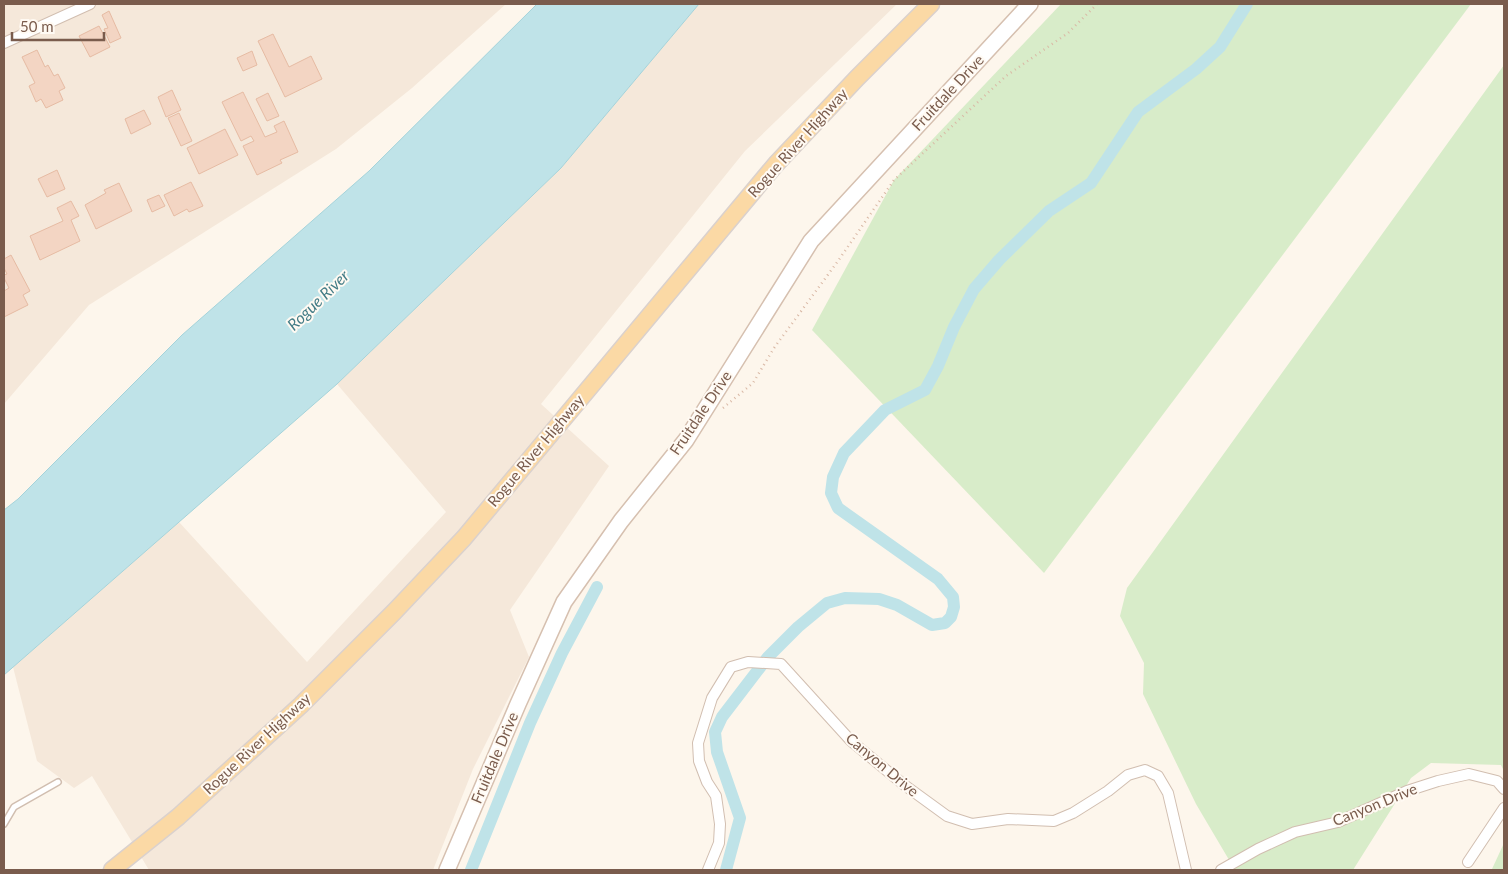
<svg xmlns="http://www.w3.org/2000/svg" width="1508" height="874" viewBox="0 0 1508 874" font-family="Lato,sans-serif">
  <rect width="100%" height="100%" fill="#fdf6ec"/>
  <g fill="#f5e8da">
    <path d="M4 4H506L412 88 336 149 89 305 4 404Z"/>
    <path d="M699 4H897L745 151 541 404 609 466 510 610 529 657 473 769 433 870H149L92 776 74 788 37 761 13 667 179 522 307 662 446 512 337 384 561 168Z"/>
  </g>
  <g fill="#d8ecc9">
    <path d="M1061 4H1471L1044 573 812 330 894 180Z"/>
    <path d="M1504 65V771L1501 765 1431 763 1411 778 1353 870H1235L1196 804 1143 694 1144 663 1120 616 1127 588Z"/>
    <path d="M1504 843V870H1491L1492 869Z"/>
  </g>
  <path fill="#bfe3e8" stroke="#a5d3da" d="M537 4H699L561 168 337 384 4 675V510L18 499 182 335 369 171Z"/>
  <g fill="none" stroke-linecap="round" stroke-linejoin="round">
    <g stroke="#bfe3e8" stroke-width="12">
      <path d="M471 870 530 723 562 653 597 587"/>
      <path d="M726 870 740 818 717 752 715 732 722 717 768 657 798 627 827 603 845 598 879 599 897 605 932 625 945 623 951 617 954 607 953 597 938 579 838 508 831 493 833 477 844 453 885 410 925 390 938 366 954 327 974 289 999 260 1049 211 1091 183 1138 112 1196 69 1220 47 1247 4"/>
    </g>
  </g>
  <g fill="#f3d5c3" stroke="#e6bba3">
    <path d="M109 11 121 38 110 43 104 29 108 28 102 15Z"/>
    <path d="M99 26 110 47 90 57 79 36Z"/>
    <path d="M273 34 289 67 311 56 322 79 285 97 258 41Z"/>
    <path d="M37 50 45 67 48 65 54 76 58 74 65 88 59 91 63 100 46 108 41 99 36 102 29 86 35 83 22 57Z"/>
    <path d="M252 51 257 65 243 71 237 58Z"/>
    <path d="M172 90 181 110 166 117 158 97Z"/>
    <path d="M243 92 265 137 277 132 274 126 284 121 298 152 280 160 282 163 257 175 243 146 254 141 251 136 241 141 222 102Z"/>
    <path d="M268 93 279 116 267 121 256 99Z"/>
    <path d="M144 110 151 124 131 134 125 119Z"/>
    <path d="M179 113 192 141 181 146 168 118Z"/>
    <path d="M225 129 238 155 199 174 187 148Z"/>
    <path d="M57 170 65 189 47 197 38 179Z"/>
    <path d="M191 182 203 206 189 212 187 209 174 216 164 195Z"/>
    <path d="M119 183 132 211 96 229 85 205 106 193 104 190Z"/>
    <path d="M159 195 165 206 152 212 147 200Z"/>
    <path d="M71 201 79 216 71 220 80 241 40 260 30 236 63 221 57 208Z"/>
    <path d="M11 255 30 291 23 295 28 305 4 317V291L9 288 4 278V275L7 274 4 268V259Z"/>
  </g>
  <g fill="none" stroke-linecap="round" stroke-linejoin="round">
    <g stroke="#d1beb0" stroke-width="8">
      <path id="lane" d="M4 824 14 807 58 782"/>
    </g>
    <g stroke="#d1beb0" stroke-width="12">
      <g id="street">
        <path d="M4 43 90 4"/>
        <path d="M1468 862 1504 808"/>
        <path d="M708 870 719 843 720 824 716 796 707 782 699 761 698 743 712 698 731 667 748 662 781 664 851 741 903 784 947 816 972 824 1008 819 1054 821 1073 813 1108 791 1128 775 1145 770 1158 776 1168 793 1186 870"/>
        <path d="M1221 870 1258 849 1295 832 1338 822 1407 791 1438 781 1469 774 1497 781 1504 789"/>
      </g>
    </g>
    <g stroke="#d6c0b0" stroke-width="18">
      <path id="secondary" d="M447 870 518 704 564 602 621 521 686 440 811 241 1030 4"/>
    </g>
    <g stroke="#dad1cd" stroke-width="19">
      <path id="primary" d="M112 870 178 817 301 705 394 612 464 538 776 164 857 78 931 4"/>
    </g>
    <path stroke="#d9b8a5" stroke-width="2.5" stroke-dasharray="1 4" stroke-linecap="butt" d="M723 408 753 383 774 348 838 261 894 180 1006 76 1068 33 1097 4"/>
    <use href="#lane" stroke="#fff" stroke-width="5"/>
    <use href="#street" stroke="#fff" stroke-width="10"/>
    <use href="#secondary" stroke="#fff" stroke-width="15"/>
    <use href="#primary" stroke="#fbd9a5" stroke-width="16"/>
  </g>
  <g text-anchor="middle" stroke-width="4" stroke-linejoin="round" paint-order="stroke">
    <g font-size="15" fill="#7a5c4d" stroke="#fffaf3">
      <text transform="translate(948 93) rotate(-47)" y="5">Fruitdale Drive</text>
      <text transform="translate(798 143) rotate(-48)" y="5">Rogue River Highway</text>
      <text transform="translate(701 413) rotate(-56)" y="5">Fruitdale Drive</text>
      <text transform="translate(536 451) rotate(-50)" y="5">Rogue River Highway</text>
      <text transform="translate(257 744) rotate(-43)" y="5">Rogue River Highway</text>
      <text transform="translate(495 758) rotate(-67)" y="5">Fruitdale Drive</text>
      <text transform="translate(882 765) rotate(40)" y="5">Canyon Drive</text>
      <text transform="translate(1375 805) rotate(-22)" y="5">Canyon Drive</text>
    </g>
    <g font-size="16" font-style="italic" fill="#437c86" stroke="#fffaf3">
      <text transform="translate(318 300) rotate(-44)" y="6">Rogue River</text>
    </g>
  </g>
  <rect width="1508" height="874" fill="none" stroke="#7a5c4d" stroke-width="10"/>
  <path d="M12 32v8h92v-8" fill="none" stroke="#7a5c4d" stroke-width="2.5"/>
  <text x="20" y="32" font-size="15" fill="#7a5c4d" stroke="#fffaf3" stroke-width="4" paint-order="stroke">50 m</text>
</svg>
